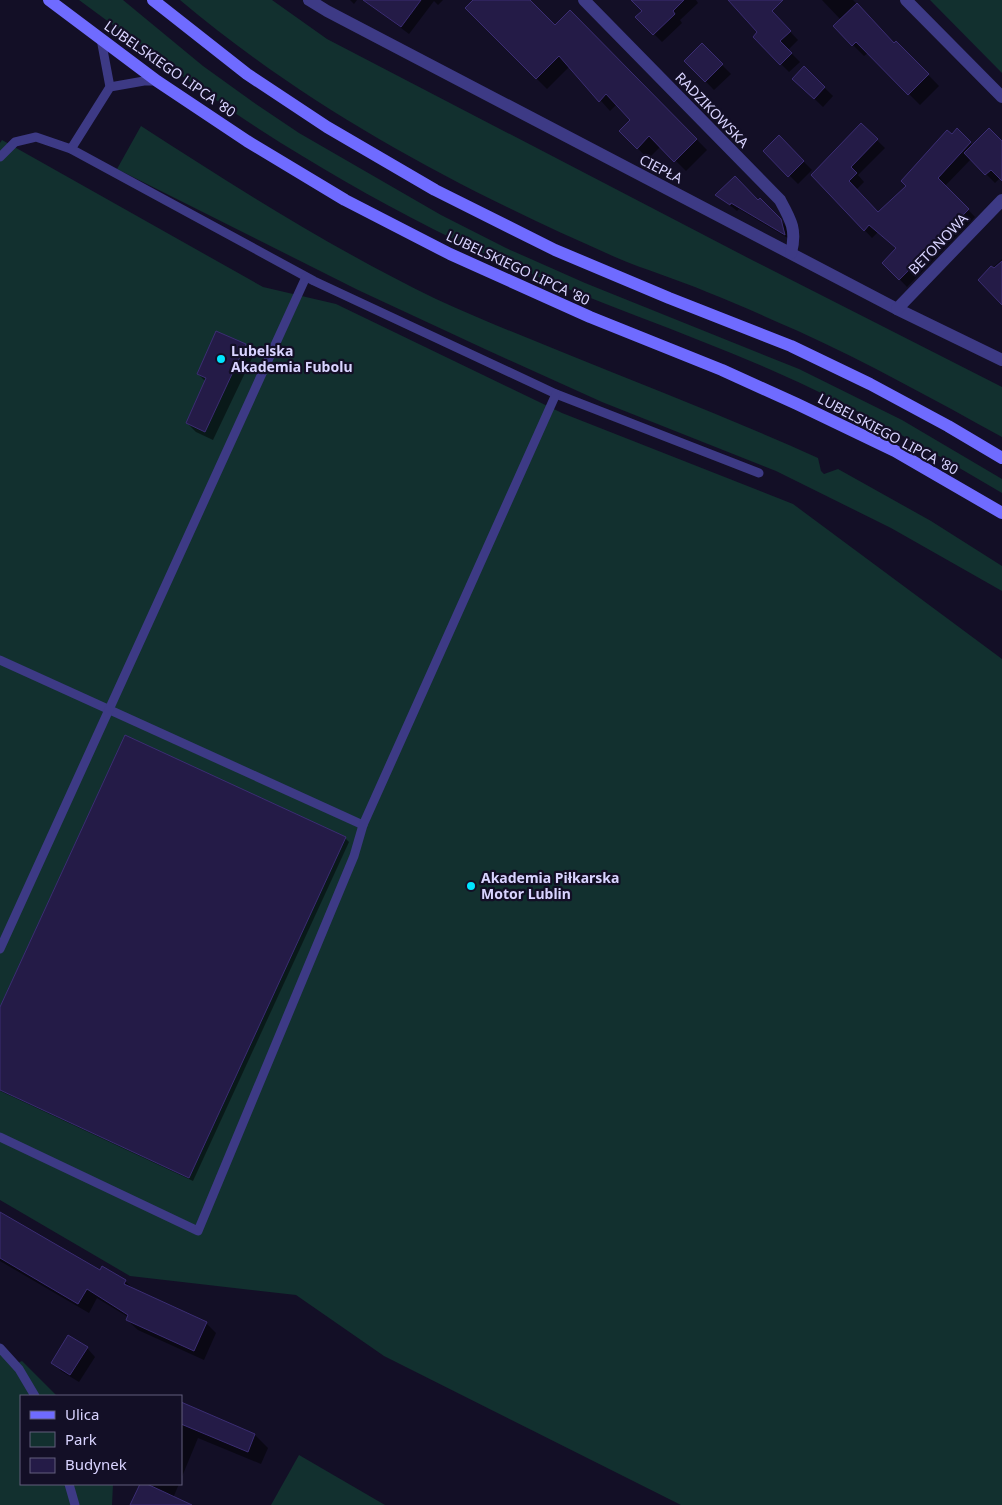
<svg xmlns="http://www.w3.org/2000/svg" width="1002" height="1505" viewBox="0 0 1002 1505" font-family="'Noto Sans',sans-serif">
  <rect width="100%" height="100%" fill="#130f26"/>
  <g fill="#12302f">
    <path d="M79 0H123L203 66 253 102 299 133 441 215 506 248 585 283 799 369 902 420 1002 479V493C926 448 850 404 769 369 658 321 542 284 433 229 374 199 315 165 259 129 197 89 139 44 79 0Z"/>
    <path d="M180 0H272L327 39 752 260 1002 387V437C935 400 868 363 798 331 768 318 738 304 707 292 677 279 645 270 615 257 458 188 312 111 180 0Z"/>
    <path d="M930 0H1002V73Z"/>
    <path d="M141 126C237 188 333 249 436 299 477 318 520 335 562 352 648 387 734 420 818 458L821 471 824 474 838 469 931 521 1002 566V591L891 528 776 471 602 402 487 350 358 290 117 169Z"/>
    <path d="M2 140 263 287 336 304 562 413 793 504 1002 659V1505H681L384 1356 296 1295 130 1276 0 1200V143Z"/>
    <path d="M0 1349 13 1365 22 1361 57 1396H21V1484H113L112 1505H0Z"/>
    <path d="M299 1455 385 1505H271Z"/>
  </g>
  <g fill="#0007">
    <path d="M350 0H357L354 4Z"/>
    <path d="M364 0H443L438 5 434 1 409 34Z"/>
    <path d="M474 0H528L556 27 570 11 707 150 686 171 661 146 648 159 621 131 632 120 617 104 610 111 570 66 547 89 466 8Z"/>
    <path d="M633 0H696L698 3 680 20 682 23 662 42 637 17 643 11Z"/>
    <path d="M822 0H853L894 44 896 42 939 86 920 105 868 53 864 56 853 45 841 20Z"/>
    <path d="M765 6 798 40 788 50 800 62 789 72 754 37 759 32Z"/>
    <path d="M702 45 731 74 714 90 686 61Z"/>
    <path d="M804 68 833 96 823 107 794 79Z"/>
    <path d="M861 125 885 148 858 175 864 182 856 190 879 214 908 186 957 130 973 146 1002 143V180L1000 178 995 183 971 159 945 186 975 217 907 287 884 263 897 249 878 232 872 238 813 175Z"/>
    <path d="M779 137 812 170 798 184 765 151Z"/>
    <path d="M717 195 758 202 760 200 787 227 791 240 739 209 737 211Z"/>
    <path d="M1002 259V303L980 280Z"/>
    <path d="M245 345 254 354 213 440 196 432 187 423 206 382 198 374Z"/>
    <path d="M345 838 349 842 193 1181 0 1091V1010Z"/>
    <path d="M0 1214 100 1272 103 1268 125 1281 135 1291 206 1323 216 1333 204 1360 138 1330 127 1320 128 1317 97 1298 89 1313 0 1261Z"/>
    <path d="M87 1348 95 1357 79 1382 61 1371 53 1362Z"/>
    <path d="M181 1404 255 1435 268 1448 261 1464 198 1438 181 1479Z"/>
    <path d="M141 1484H179L173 1498 189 1505H132Z"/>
  </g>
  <g fill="#241b47" stroke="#3b2d73">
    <path d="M363 0H421L401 27Z"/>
    <path d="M473 0H530L555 25 570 10 697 139 674 162 649 136 637 149 619 131 630 120 606 94 599 102 559 56 536 79 465 8Z"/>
    <path d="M631 0H684L673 11 675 14 653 35 635 17 642 11Z"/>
    <path d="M728 0H783L772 11 791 31 780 41 792 53 780 65 753 37 757 32Z"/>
    <path d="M857 3 894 43 896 41 929 74 908 95 856 42 852 46 833 26Z"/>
    <path d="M702 43 723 64 705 82 684 61Z"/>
    <path d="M804 66 825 87 814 99 792 79Z"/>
    <path d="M861 123 878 139 851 167 857 173 849 181 878 212 906 186 901 181 947 130 952 134 957 128 971 142 938 178 969 209 899 280 882 263 896 248 869 225 864 231 811 175Z"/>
    <path d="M989 128 1002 141V181L991 170 985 175 964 153Z"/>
    <path d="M779 135 804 161 788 177 763 151Z"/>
    <path d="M735 176 758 200 760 198 781 219 785 235 731 203 730 205 715 195Z"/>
    <path d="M1002 261V305L978 280 991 266 994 268Z"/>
    <path d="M216 331 246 344 205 432 186 423 206 378 197 374Z"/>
    <path d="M125 735 346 837 189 1178 0 1090V1007Z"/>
    <path d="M0 1212 100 1270 102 1266 126 1280 124 1284 207 1322 194 1351 126 1320 128 1315 87 1289 78 1304 0 1258Z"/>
    <path d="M68 1335 88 1347 70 1375 51 1363Z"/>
    <path d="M181 1402 255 1434 248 1452 181 1424Z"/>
    <path d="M140 1484H147L192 1505H130Z"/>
  </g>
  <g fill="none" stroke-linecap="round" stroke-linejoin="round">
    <g stroke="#3d3a85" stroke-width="9">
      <path d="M101 39 110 87"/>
      <path d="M71 149 110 87 144 81H157"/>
      <path d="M0 157 15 142 36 137 71 149 314 281 556 394 759 473"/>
      <path d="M0 660 363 825"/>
      <path d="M0 949 306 277"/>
      <path d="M0 1137 198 1231 354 856 363 825 556 394"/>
      <path d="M0 1348 19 1369 35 1396"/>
      <path d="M69 1484 75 1505"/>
    </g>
    <g stroke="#3d3a85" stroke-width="12">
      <path d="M309 0 327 11 897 309 1002 360"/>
      <path d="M584 0 780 200C791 220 797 230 791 253"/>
      <path d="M906 0 1002 97"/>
      <path d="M897 309 1002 200"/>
    </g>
    <g stroke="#6f6bff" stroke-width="12">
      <path d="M49 0 157 81 247 141 345 200 450 254 590 317 722 370 797 404 895 451 1002 513"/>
      <path d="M153 0 247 74 327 127 435 190 555 250 669 298 791 346 870 384 948 426 1002 458"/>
    </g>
  </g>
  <g fill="#00e5ff" stroke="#130f26" stroke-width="2">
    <circle cx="221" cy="359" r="5"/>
    <circle cx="471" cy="886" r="5"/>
  </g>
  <g text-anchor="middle" stroke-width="4.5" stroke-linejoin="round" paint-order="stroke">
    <g font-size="14" fill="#d9d4ff" stroke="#130f26">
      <text transform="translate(170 69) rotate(35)" y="5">LUBELSKIEGO LIPCA '80</text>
      <text transform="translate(712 110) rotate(46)" y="5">RADZIKOWSKA</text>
      <text transform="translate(661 169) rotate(27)" y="5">CIEPŁA</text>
      <text transform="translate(938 244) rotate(-46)" y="5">BETONOWA</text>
      <text transform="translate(518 268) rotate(25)" y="5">LUBELSKIEGO LIPCA '80</text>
      <text transform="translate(888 434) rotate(28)" y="5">LUBELSKIEGO LIPCA '80</text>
    </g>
    <g font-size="14" font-weight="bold" fill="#d9d4ff" stroke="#130f26" text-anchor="start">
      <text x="231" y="356">Lubelska<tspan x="231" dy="16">Akademia Fubolu</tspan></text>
      <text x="481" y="883">Akademia Piłkarska<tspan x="481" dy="16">Motor Lublin</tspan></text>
    </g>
  </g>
  <rect x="20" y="1395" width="162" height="90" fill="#130f26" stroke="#625e7d"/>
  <rect x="30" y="1411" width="25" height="8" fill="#6f6bff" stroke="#625e7d"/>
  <text x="65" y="1420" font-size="15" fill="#d9d4ff">Ulica</text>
  <rect x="30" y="1432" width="25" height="15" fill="#12302f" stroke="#625e7d"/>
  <text x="65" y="1445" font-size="15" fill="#d9d4ff">Park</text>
  <rect x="30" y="1458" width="25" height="15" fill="#241b47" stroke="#625e7d"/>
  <text x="65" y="1470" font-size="15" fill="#d9d4ff">Budynek</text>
</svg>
